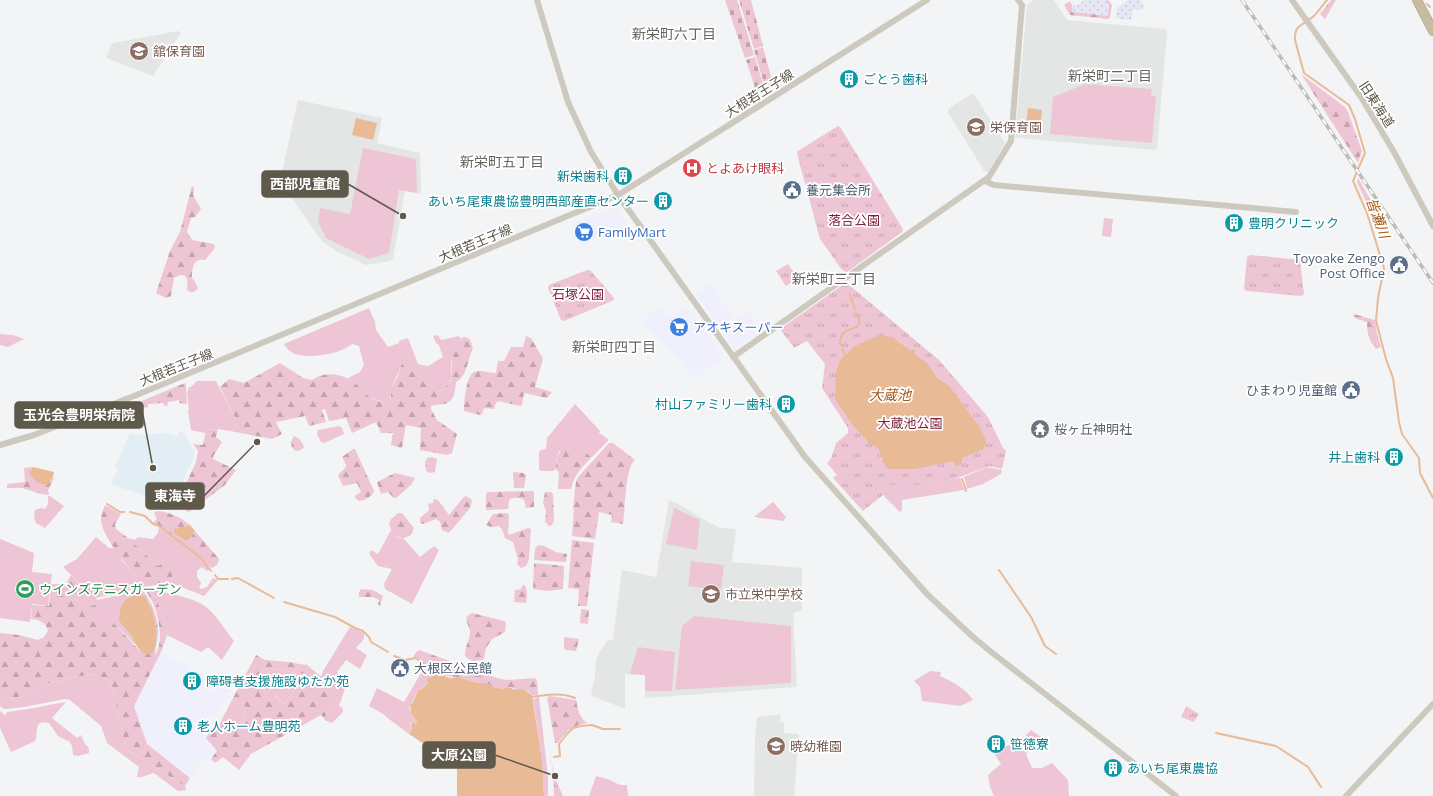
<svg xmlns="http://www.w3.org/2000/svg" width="1433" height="796" viewBox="0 0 1433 796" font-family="'Open Sans','Noto Sans JP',sans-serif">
  <defs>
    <pattern id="forest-firs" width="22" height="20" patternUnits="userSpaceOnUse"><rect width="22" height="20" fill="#eec5d5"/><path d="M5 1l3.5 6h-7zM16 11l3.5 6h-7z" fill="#c4a3af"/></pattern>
    <pattern id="sand-dots" width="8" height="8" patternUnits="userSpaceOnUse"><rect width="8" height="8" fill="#e6e7f4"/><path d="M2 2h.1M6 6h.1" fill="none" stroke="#c8c8d3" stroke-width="1.8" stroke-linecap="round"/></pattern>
    <pattern id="cemetery-stones" width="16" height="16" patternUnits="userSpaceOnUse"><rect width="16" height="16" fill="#eec5d5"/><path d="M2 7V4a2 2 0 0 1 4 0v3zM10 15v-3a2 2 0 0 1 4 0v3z" fill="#c4a3af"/></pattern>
    <pattern id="park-tufts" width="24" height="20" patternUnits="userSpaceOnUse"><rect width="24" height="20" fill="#eec5d5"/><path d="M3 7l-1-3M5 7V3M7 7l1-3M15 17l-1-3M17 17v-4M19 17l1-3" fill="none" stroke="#c4a3af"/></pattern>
  </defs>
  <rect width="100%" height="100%" fill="#f3f4f5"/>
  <g fill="#eff0fc">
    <path d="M612 208 617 209 627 224 582 243 574 223Z"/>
    <path d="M710 284 735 320 749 311 762 329 761 332 738 348 734 347 696 294Z"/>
    <path d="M686 304 723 356 722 358 696 377H694L642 321 659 307 667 317Z"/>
    <path d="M161 652 231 690 218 714 214 716H212L208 723 213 727 206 738 217 751 207 763 203 759 190 778 147 744 134 706Z"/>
  </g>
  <g fill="#e4e6e5">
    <path d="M1034 0H1054L1067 20 1165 29 1167 32 1157 149 1155 150 1017 138 1015 137 1027 5Z"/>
    <path d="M178 31 181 33 153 76 106 58 112 44 113 43Z"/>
    <path d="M973 93 1005 143 989 172 984 171 948 112V109Z"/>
    <path d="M298 100 382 118 377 143 420 153 421 194 405 191 393 259 390 261 366 265 336 251 322 241 280 181Z"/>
    <path d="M669 500 680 505 708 522 720 528 736 529 732 562 802 568V610L793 613 797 687 645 698V675L625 674V709L592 696 591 694 595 677 596 660 600 651 608 640H613L622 570 656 577Z"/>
    <path d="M781 714 780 722H784V733L799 734 794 796H754L755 737 757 717Z"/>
  </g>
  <path fill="#e2eef3" d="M183 431 195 452 192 461 172 505 111 484 118 469 115 467 130 433 137 435 166 433 177 436 179 432Z"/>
  <g fill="#eec5d5">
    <path d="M1085 84 1152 89 1151 96H1156L1152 143 1050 134 1053 97Z"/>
    <path d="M363 148 416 159 417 193 399 190 389 253 369 259 326 238 318 222 320 208 350 214Z"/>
    <path d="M1358 178 1379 214 1371 213 1357 182Z"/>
    <path d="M1104 218 1113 219 1111 237 1102 236Z"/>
    <path d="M369 308 375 322 376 330 388 347 399 343V341L408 338 418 364 428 366 443 357 439 345 436 343 433 336 438 335 441 340 459 336 461 339C451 350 451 363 451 377 451 385 440 396 431 390 429 389 427 385 425 383 417 373 412 369 400 368 398 375 394 380 392 387 390 392 392 396 389 401 367 402 363 390 348 378L360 372 364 365 359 346 352 344C342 354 308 359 295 354 290 352 286 348 284 344Z"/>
    <path d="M0 334 13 335 24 339 8 347 0 345Z"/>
    <path d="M197 381H216L236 419V432L218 429 207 430 205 433 191 430 188 411 189 410 187 393 189 387H191Z"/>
    <path d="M575 404 600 431 599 433 608 439V441L591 458C586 446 570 450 559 451L556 461V469L553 471H541L539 469V452L541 450 546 449 547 438Z"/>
    <path d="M339 426 342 428 344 434 324 443 321 442 317 434 318 430Z"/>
    <path d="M987 467 1002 470 1001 474 983 484 967 489 964 477Z"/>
    <path d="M960 478 964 490 902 500V510L900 512 883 495 876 485 848 484 922 485Z"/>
    <path d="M48 496H50L64 506 45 528 36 523 34 518 35 510 41 508 45 509 48 504Z"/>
    <path d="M773 502 786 517 783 521 754 517Z"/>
    <path d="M674 508 700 520 697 550 666 544Z"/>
    <path d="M159 527 199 557 209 570 207 571 202 567 197 571V577L201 583 199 588 201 589 207 587 213 578 218 580 204 596 171 583 173 574 162 564 158 566 128 538 135 540 138 537 153 539 158 533Z"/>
    <path d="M391 530C393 535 397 539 403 538L420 557 434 546 439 550 412 604 385 589 384 584 392 569 378 566 369 554 371 550 378 554Z"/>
    <path d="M96 537 109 548H115L123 562 139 578 142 587 96 598 97 600 143 590 146 597 139 594 122 624 134 640 135 644 110 619H97L74 598 81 591V585L63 567 77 559Z"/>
    <path d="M0 539 34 553 32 572 52 574 48 606 32 604 30 622 0 618Z"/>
    <path d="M691 561 724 565 721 590 688 586Z"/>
    <path d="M146 589H149C164 592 196 598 206 607 217 616 225 630 234 641L222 660 208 647 201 652 167 635 166 627 156 597Z"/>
    <path d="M694 616 791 626V683L675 690 682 626Z"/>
    <path d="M350 627 364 633V639L356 648 367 655 360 669 346 660 337 672 347 682C344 690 343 697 339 705L343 709V712L332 723 324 720V718L337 698 321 677 323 671Z"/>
    <path d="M638 647 675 652 672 691H645V675L630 674Z"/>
    <path d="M423 664 429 667 433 675 427 680 428 681C426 688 420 688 416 694 414 699 413 702 409 707L411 714 417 721 415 724 411 722 410 724 412 727 409 734 385 716V715L369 706 377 688 404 702 421 673 419 671Z"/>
    <path d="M264 668 305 674 315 682 296 688 284 704 261 682Z"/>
    <path d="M930 671 941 672 940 676C953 682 965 688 973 700L960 706 922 701 920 687 914 681Z"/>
    <path d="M91 674 111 681 126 749 185 786 186 790 178 791 154 773C148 774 143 778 137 777L139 767 107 743 101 726 70 700 65 699 24 707 6 709 2 708 0 706V700H3L20 697 49 683Z"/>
    <path d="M539 697 548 776V796H544L542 760 533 699Z"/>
    <path d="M232 700 247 707 241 722 223 717Z"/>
    <path d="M66 702 52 718 77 738 81 735 85 744 89 748V753L78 756 73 755 72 746 70 742 58 736 49 723C32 719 39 734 35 741L11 752 0 728V711L5 715 7 712C27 710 46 705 66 702Z"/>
    <path d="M1031 730 1041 737 1026 754 1032 768H1042L1052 763 1068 780 1069 796H994L990 787 988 775 1001 764 994 753 1018 740 1020 741Z"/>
    <path d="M596 776 610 780 620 785H627L628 796H589Z"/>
  </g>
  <g fill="url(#forest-firs)" fill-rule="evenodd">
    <path d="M1106 0H1108L1112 5 1110 17 1108 19 1070 15 1064 5 1070 1 1072 5V12L1109 6Z"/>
    <path d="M1301 74 1345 107 1348 112 1362 151 1358 163Z"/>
    <path d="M192 186 194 188 193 195 201 209 195 217 191 218 187 232 192 240 214 244 215 248 205 260C193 258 192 268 192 278L195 282 198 288C195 293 191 293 187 290 188 280 188 270 174 278L171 296 166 298 156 293 170 251 180 232Z"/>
    <path d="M1354 314 1375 320 1377 334 1381 347 1376 349C1369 340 1367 334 1367 323 1363 319 1357 321 1353 316Z"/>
    <path d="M526 336 531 338 543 359 535 387 552 392 547 398 524 393 522 405 520 406 498 401 496 403 494 409 484 408 482 414 480 415 464 411C464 402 466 376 474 372 479 369 490 373 496 373L498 361H504L511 347H523Z"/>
    <path d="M463 337C471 337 471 342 473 349 467 359 468 376 456 382 455 390 455 402 444 404 440 405 436 404 431 406V409L437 420 457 434 452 453 447 455 420 450 421 428 406 425 402 448 391 445 393 433H381L376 422 352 433 346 418 329 421 325 409 322 410 326 422 309 426 305 416 276 422 282 434 272 439 236 432V419L220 387 229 379 244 383 280 363 303 378 312 380C325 370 346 374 357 385 363 391 368 398 376 400 380 402 385 401 389 401L391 397V389L398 376 400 368 402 364C409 368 415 372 420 377 432 388 437 401 451 381L453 344 458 342Z"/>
    <path d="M185 383C187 386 186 398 187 404L179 403V400L168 402 167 406H165L163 403 148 404V407L132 410 127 407Z"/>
    <path d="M218 429 216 437 222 442 214 455 213 459 236 470 225 485 189 512 176 506 196 462 198 451 193 444 203 445 206 430Z"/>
    <path d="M294 436C299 438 302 441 304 447L301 450 296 451C290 448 290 441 294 436Z"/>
    <path d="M609 443H613L635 460C625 467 625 511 623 524L611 522 612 515 599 512 595 539 572 536 574 509H573L576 481 579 476Z"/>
    <path d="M563 448C573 448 586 448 591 458 580 469 575 474 571 489H558L559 473 556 469C556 461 557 454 563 448Z"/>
    <path d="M353 449H355L374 491C373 496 364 501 359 501L355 498V496L361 492 357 483 343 486 338 475 346 467V465L342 457Z"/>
    <path d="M432 457 437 459 435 472 430 473 426 471 425 462 427 458Z"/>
    <path d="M33 467 31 469 50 482 53 476 54 478 48 490 49 495C43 496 29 489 21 488 16 488 12 488 7 488L8 484 25 482 24 468Z"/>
    <path d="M514 472 523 473 526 475 524 488H514L513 473Z"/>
    <path d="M395 473 415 478 411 485 396 498H394L388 492 381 494 377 482Z"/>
    <path d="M533 491 534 493V507L526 508 524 500C519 497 513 497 509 500L508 509 487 510 486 509V495L487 492Z"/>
    <path d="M545 492H551L553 494 554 520 552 525 549 526 545 522 546 511 543 503Z"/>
    <path d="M466 496 471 499 472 501 470 508 449 533 442 530 440 522 436 519 423 524 420 523V518L429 510 428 504 433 503 434 499 438 500 449 515 463 498Z"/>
    <path d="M105 505 121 514 115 524 116 529 128 538 158 566 163 563 173 574 171 583 142 587C138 574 132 572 124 562 117 554 101 530 101 520 101 515 103 510 105 505Z"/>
    <path d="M157 511C170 512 180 517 190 525L185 526 175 534 186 541 189 540 195 531 219 559 217 565 212 568 208 566 200 556 159 525 153 523 157 519 154 513Z"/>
    <path d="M398 513H402L414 528C410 539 403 540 393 535L389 524 391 519Z"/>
    <path d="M507 513 509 515 508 533 509 535 528 528 531 529 529 559 526 566 521 568 517 564 518 559 513 542 505 538 502 529 499 526 491 527 486 525 493 514Z"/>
    <path d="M572 540 594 543 587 606H578L579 589 568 588Z"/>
    <path d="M538 545 544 546 556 552 567 554 566 562 534 560 535 549Z"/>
    <path d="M534 563 564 566 563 589 547 591 533 589Z"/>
    <path d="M71 575 81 585V591L74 598 85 608 98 604 97 619H110L140 651 150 604 143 590C152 603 158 616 158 633 158 640 155 648 155 655 164 642 159 617 153 603 151 598 147 594 146 589L156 597 166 627 167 635 162 650 134 706 147 744 190 778 185 786 126 749 111 681 91 674 49 683 20 697 3 700H0V633L19 635 38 640 44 637 48 631C46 622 39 620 31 619L32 605 49 606 51 584H66Z"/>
    <path d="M523 584C529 589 527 596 526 603L514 602 515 590 521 589Z"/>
    <path d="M361 589 373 590 383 596 380 606 378 604 379 600 373 597H359V592Z"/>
    <path d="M581 609 589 610 588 624 580 623Z"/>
    <path d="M472 613 504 621 506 623 505 632 492 639 486 648 484 659C477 662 470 662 465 656 464 648 471 638 470 631 469 625 465 622 467 616Z"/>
    <path d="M564 637 579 639 576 651 566 650 564 648Z"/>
    <path d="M419 650 497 678 507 680 535 678 537 681 538 695H532L528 691 516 690 513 688 507 687 502 689 493 687 486 683H478L458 677 443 676 441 674H437L431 666 415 657 414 656 417 651Z"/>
    <path d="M256 655 265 660 289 662 305 665 306 664 336 689 337 698 324 718 321 715 251 754 239 770 223 757 215 763 211 759 217 751 206 738 213 727 219 726 223 717 241 722 247 707 232 700ZM264 668 305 674 315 682 296 688 284 704 275 696V691L261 682Z"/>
    <path d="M550 696 576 700C578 709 579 719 588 723 571 726 568 729 558 743H555L547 697Z"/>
  </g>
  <g fill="url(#sand-dots)">
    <path d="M1084 0H1106L1109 6 1108 15 1106 16 1072 12V5L1074 4 1076 6Z"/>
    <path d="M1128 0H1140L1146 9 1133 10 1131 20 1118 19 1116 18 1117 8Z"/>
  </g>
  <g fill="url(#cemetery-stones)">
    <path d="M725 0H737L754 55 745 58Z"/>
    <path d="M739 0H751L763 46 754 49Z"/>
    <path d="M763 47 772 80 771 84 765 87 754 50Z"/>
    <path d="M755 57 764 88 759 92 756 91 746 60Z"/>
  </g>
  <g fill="url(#park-tufts)">
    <path d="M1331 0H1336L1325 19 1320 14Z"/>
    <path d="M838 126 840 127 903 229 902 232 847 272 842 270 820 239 797 154 798 151Z"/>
    <path d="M1250 255 1292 259 1300 261 1304 294 1301 296 1246 291 1244 288 1247 257Z"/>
    <path d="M788 264 798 278 786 286 776 271Z"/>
    <path d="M587 270H590L614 298V300L564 321 561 320 548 288 549 285Z"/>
    <path d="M844 284H848L939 360 988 417 1003 448 1006 451 1002 469 989 466 955 479 922 485H876L883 495 863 511 833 478 837 475 827 463 831 459 836 443 848 433V428L822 388 825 364 807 341 794 348 780 329Z"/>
    <path d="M1186 706 1199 714 1194 722 1181 717Z"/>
    <path d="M549 753 557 783 563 796H554L553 770Z"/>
  </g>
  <g fill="#e8ba96">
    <path d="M1028 108 1042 110 1040 134 1025 132Z"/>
    <path d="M356 118 377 123 373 140 352 135Z"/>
    <path d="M880 336 892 337 911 351 913 349 916 351 914 354 927 363 937 378 950 387 979 426 986 441 984 449 962 458V464L956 466 953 461 915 469H888L882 461 883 459 879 450 875 446 871 445 854 427 835 399 836 372 840 360 855 346 872 338Z"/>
    <path d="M33 467 54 472 53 476 48 485C39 485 33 480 29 472Z"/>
    <path d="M190 525 195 531 189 540 186 541 175 534 174 529Z"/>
    <path d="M140 594 146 597C153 610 162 640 152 653L146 655C139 650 137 647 133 639 130 633 123 627 119 620 121 603 122 599 140 594Z"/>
    <path d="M436 674H441L443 676 450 678 458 677 478 683H486L493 687 502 689 507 687 516 690 523 689 532 695 542 760 544 796H457V766L409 734 412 728 411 722 415 724 417 721 411 714 410 705C415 702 414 698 417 693 420 688 426 688 428 682L426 680Z"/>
  </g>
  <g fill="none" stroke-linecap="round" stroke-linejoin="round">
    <g stroke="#e8ba96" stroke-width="2">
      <path d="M1327 0C1323 5 1319 10 1315 15 1305 25 1294 23 1295 40L1304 73 1349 105 1355 119 1365 153 1353 181 1367 213 1384 268 1378 298 1376 321 1386 359 1393 378 1399 422 1402 434 1419 458 1420 473 1433 498"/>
      <path d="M1427 4 1430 7"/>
      <path d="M850 295 855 309"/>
      <path d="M840 345C839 319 869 338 856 312"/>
      <path d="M842 349 846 357"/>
      <path d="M962 479 966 491"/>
      <path d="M107 504 120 512H124"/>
      <path d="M130 512 145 516 153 524 159 526 200 557 211 571"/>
      <path d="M999 570 1031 617 1045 646 1056 654"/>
      <path d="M215 575 218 579H228"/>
      <path d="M232 579 238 578 274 598"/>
      <path d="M284 602 335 617 355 628 363 631 369 637 371 642 388 652"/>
      <path d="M394 656 405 660 415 658 430 667 437 676"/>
      <path d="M531 697C545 695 561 692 575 698"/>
      <path d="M1216 733 1276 746 1308 767 1321 787"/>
      <path d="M554 757 560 756 559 744 567 734 573 728 581 726 592 725 603 729H620"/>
    </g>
    <g stroke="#a99e79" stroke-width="10">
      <path id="trunk" d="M1417 0 1433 31"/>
    </g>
    <g stroke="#cec9bf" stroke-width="6">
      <path d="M537 0 568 102 591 152 618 195 805 457 927 594 973 637 990 651 1176 796"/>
      <path d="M1292 0 1361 97 1394 152 1433 226"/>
      <path d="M985 181 994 185 1296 212"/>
      <path d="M733 357 989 177 1011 141 1022 5 1018 0"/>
      <path d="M0 445 34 435 139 394 618 195 927 0"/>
      <path d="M1346 796 1433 704"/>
    </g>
    <use href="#trunk" stroke="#c6bca1" stroke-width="9"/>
    <g stroke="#bcbbb5" stroke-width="3.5">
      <path id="rail" d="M1242 0 1433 283"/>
    </g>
    <use href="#rail" stroke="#fff" stroke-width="2" stroke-dasharray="6" stroke-linecap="butt"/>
  </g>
  <defs>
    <g id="school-disc" transform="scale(1)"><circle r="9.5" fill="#8d6e63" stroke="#fff"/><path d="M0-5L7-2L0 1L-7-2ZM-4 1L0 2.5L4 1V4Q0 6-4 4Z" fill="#fff"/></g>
    <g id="building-disc" transform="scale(1)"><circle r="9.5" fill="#0f9aa8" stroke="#fff"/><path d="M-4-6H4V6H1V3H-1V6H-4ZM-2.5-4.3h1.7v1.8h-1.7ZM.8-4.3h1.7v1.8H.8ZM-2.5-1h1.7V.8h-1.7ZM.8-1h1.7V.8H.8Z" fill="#fff"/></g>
    <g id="hospital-disc" transform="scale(1)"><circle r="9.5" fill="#e0444e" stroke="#fff"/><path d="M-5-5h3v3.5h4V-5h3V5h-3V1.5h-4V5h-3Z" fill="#fff"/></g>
    <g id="civic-disc" transform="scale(1)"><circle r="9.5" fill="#5c6f8a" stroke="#fff"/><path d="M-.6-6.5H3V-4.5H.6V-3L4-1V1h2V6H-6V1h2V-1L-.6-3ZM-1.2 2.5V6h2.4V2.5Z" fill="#fff"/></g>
    <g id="supermarket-disc" transform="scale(1)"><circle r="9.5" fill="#3f7fe0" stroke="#fff"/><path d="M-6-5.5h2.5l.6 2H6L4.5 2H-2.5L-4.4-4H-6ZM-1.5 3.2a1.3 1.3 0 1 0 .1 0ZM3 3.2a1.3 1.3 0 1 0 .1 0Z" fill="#fff"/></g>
    <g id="temple-disc" transform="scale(1)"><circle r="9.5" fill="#6b7280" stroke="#fff"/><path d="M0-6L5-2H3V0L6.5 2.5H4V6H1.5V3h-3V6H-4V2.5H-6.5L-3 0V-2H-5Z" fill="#fff"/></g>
    <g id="stadium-disc" transform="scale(1)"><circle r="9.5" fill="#2e9e5b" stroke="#fff"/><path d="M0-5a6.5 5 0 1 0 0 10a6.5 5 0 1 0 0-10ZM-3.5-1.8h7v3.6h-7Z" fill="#fff"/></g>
  </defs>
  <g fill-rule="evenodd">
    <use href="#school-disc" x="139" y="51"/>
    <use href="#building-disc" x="849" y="79"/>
    <use href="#school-disc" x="976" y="127"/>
    <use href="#hospital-disc" x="692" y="168"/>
    <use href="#building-disc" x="623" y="176"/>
    <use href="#civic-disc" x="792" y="190"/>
    <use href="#building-disc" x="663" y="201"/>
    <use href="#building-disc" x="1234" y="223"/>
    <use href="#supermarket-disc" x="584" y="232"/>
    <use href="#civic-disc" x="1399" y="265"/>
    <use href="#supermarket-disc" x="679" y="327"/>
    <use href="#civic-disc" x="1351" y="390"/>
    <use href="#building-disc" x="786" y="404"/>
    <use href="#temple-disc" x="1040" y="429"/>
    <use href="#building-disc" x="1394" y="457"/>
    <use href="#stadium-disc" x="25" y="589"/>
    <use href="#school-disc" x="711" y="594"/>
    <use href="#civic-disc" x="400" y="668"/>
    <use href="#building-disc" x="192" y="681"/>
    <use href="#building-disc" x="183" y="726"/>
    <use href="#building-disc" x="996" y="744"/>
    <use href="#school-disc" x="776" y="746"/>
    <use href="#building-disc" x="1113" y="768"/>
  </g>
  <g text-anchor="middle" stroke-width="3.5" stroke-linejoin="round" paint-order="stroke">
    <g font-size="13" fill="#785e54" stroke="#fff" text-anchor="start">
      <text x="153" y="56">舘保育園</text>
      <text x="990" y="132">栄保育園</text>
      <text x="725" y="599">市立栄中学校</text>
      <text x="790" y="751">暁幼稚園</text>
    </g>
    <g font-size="13" fill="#0d838f" stroke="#fff" text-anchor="start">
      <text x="863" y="84">ごとう歯科</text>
      <text x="609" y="181" text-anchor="end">新栄歯科</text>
      <text x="649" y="206" text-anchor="end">あいち尾東農協豊明西部産直センター</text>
      <text x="1248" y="228">豊明クリニック</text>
      <text x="772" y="409" text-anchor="end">村山ファミリー歯科</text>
      <text x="1380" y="462" text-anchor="end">井上歯科</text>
      <text x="206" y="686">障碍者支援施設ゆたか苑</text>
      <text x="197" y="731">老人ホーム豊明苑</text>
      <text x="1010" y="749">笹徳寮</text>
      <text x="1127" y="773">あいち尾東農協</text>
    </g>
    <g font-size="13" fill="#5f594b" stroke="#fff">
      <text transform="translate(759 93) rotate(-32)" y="5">大根若王子線</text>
      <text transform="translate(1377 104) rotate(57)" y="5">旧東海道</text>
      <text transform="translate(475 243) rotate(-23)" y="5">大根若王子線</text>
      <text transform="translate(176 367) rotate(-22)" y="5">大根若王子線</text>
    </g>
    <g font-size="13" fill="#be3a42" stroke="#fff" text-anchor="start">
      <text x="706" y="173">とよあけ眼科</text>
    </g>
    <g font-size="13" fill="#4e5e75" stroke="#fff" text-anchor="start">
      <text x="806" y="195">養元集会所</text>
      <text x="1385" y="263" text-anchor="end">Toyoake Zengo<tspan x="1385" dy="15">Post Office</tspan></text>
      <text x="1337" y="395" text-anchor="end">ひまわり児童館</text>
      <text x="414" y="673">大根区公民館</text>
    </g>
    <g font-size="13" fill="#7e1e37" stroke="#fff">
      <text x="854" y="225">落合公園</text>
      <text x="578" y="299">石塚公園</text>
      <text x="910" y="428">大蔵池公園</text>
    </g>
    <g font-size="13" fill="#366cbe" stroke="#fff" text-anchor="start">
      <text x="598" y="237">FamilyMart</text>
      <text x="693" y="332">アオキスーパー</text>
    </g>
    <g font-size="13" fill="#5b616d" stroke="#fff" text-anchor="start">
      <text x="1054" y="434">桜ヶ丘神明社</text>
    </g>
    <g font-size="13" fill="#27864d" stroke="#fff" text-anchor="start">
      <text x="39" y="594">ウインズテニスガーデン</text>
    </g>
    <g font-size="14" fill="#67655f" stroke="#fff">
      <text x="674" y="39">新栄町六丁目</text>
      <text x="1110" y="81">新栄町二丁目</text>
      <text x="502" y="167">新栄町五丁目</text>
      <text x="834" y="284">新栄町三丁目</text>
      <text x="614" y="352">新栄町四丁目</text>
    </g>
    <g font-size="14" font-style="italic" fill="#a75716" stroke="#fff">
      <text transform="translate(1378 218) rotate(70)" y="5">皆瀬川</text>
      <text x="890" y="400">大蔵池</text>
    </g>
  </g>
  <path fill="none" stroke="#5f594b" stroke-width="1.5" d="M403 216L348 184M153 468L143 415M257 442L204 496M555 776L495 755"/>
  <g fill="#5f594b" stroke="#fff" stroke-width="1.5">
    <circle cx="403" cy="216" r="4"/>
    <circle cx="153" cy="468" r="4"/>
    <circle cx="257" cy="442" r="4"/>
    <circle cx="555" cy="776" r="4"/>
  </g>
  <g fill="#5f594b" stroke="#5f594b" stroke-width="1.5">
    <rect x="262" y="171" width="86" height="26" rx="4"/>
    <rect x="15" y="402" width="128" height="26" rx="4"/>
    <rect x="146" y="483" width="58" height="26" rx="4"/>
    <rect x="423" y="742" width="72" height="26" rx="4"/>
  </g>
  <g font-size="14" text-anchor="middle" font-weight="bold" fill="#fff">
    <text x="305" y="189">西部児童館</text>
    <text x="79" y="420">玉光会豊明栄病院</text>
    <text x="175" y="501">東海寺</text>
    <text x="459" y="760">大原公園</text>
  </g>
</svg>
